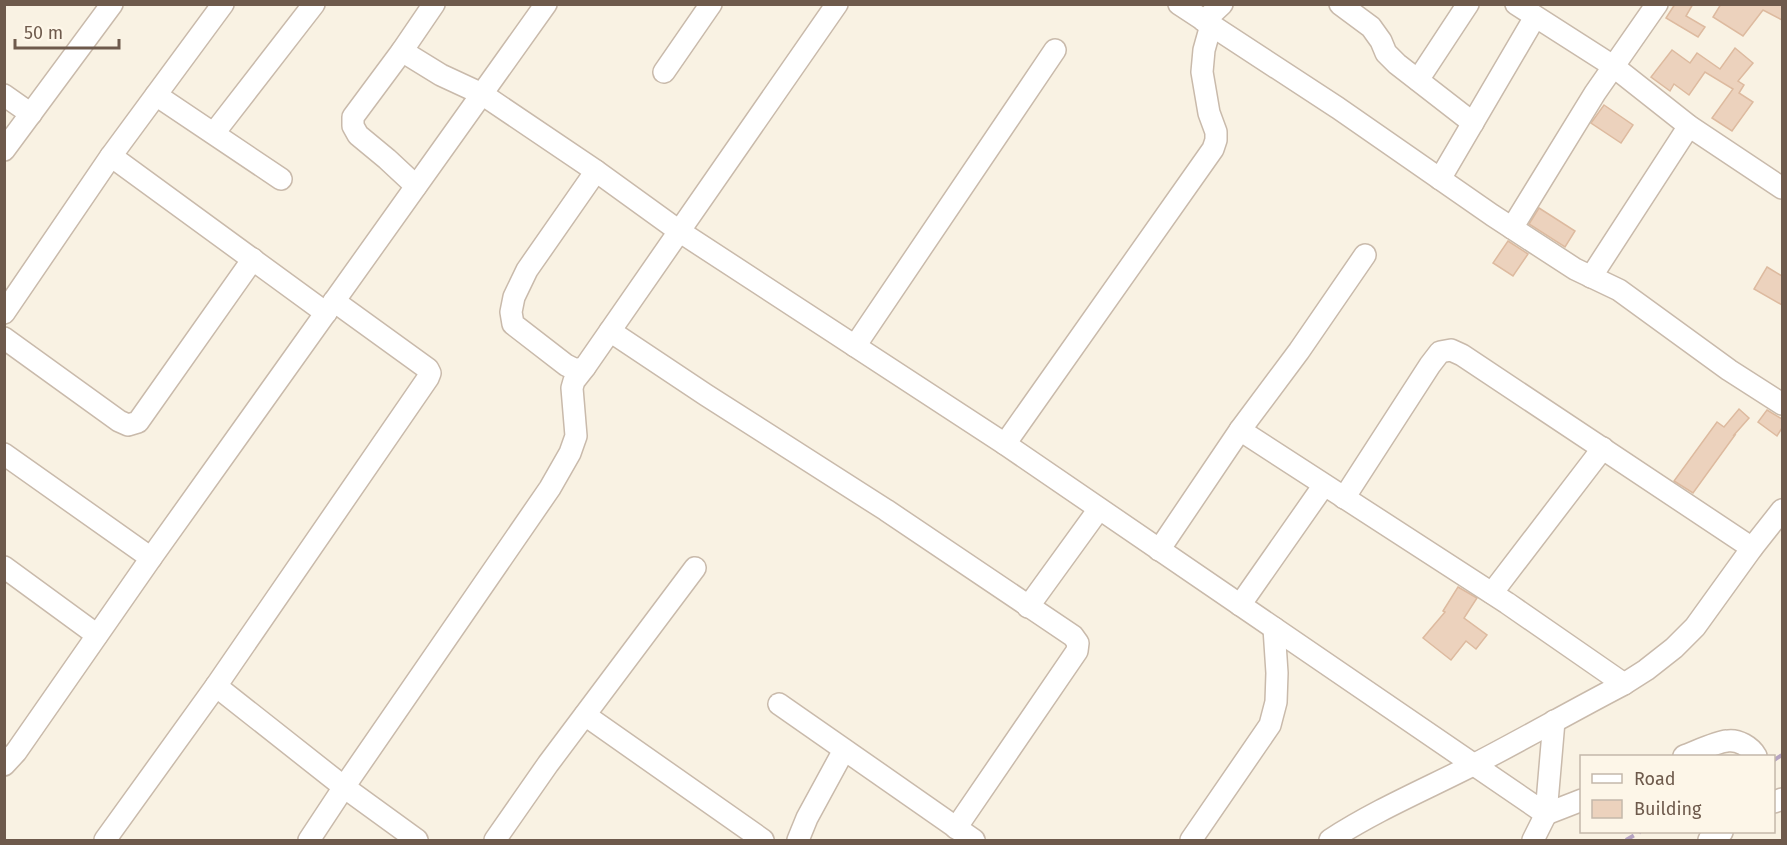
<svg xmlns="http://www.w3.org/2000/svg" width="1787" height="845" viewBox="0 0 1787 845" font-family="'Fira Sans',sans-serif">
  <rect width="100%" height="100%" fill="#f9f2e3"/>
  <g fill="#ecd2bd" stroke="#ddba9f" stroke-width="1.5">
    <path d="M1675 4H1693L1686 16 1705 27 1698 37 1666 18Z"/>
    <path d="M1721 4H1782V20L1763 10 1743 36 1713 17Z"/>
    <path d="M1735 48 1753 63 1738 81 1744 85 1739 93 1753 102 1732 131 1712 118 1733 89 1705 72 1689 95 1674 84 1670 91 1651 77 1672 50 1690 63 1697 53 1720 69Z"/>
    <path d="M1604 105 1633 125 1621 143 1591 123Z"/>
    <path d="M1539 208 1575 231 1565 247 1529 224Z"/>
    <path d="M1508 241 1528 254 1513 276 1493 263Z"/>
    <path d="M1767 267 1782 276V305L1754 289Z"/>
    <path d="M1739 409 1749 418 1734 435H1735L1693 493 1674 481 1717 422 1724 427Z"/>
    <path d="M1767 410 1782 419V428L1777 436 1758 422Z"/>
    <path d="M1458 587 1477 598 1464 618 1487 635 1476 649 1466 641 1451 660 1423 638 1445 612 1443 611Z"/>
  </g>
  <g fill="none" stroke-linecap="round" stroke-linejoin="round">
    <g stroke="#c9baab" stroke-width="24">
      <g id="minor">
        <path d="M1179 4 1338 108 1492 215 1575 269 1619 290 1729 370 1782 404"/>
        <path d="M1340 4 1371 27 1381 41 1386 53 1397 64 1473 123"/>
        <path d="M1516 4 1613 66 1689 126 1782 188"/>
        <path d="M1204 21 1222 4"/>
        <path d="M402 51 441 75 482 94 596 171 679 231 1005 444 1546 814"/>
        <path d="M664 72 711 4"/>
        <path d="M1418 80 1468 4"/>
        <path d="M4 95 31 114"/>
        <path d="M156 95 281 179"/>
        <path d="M214 133 314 4"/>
        <path d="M4 150 112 4"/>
        <path d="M111 156 326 313"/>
        <path d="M596 171 527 270 514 297 511 312 513 324 566 365 576 370 585 367 837 4"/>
        <path d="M1440 179 1535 17"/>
        <path d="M416 186 387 159 358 135 353 126V117L402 51 434 4"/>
        <path d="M1512 228 1595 93 1657 4"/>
        <path d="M1591 277 1689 126"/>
        <path d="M4 313 111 156 223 4"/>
        <path d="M610 331 706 395 886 510 1073 636 1078 643 1077 651 956 828"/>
        <path d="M4 338 119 421 128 425 138 422 253 259"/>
        <path d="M855 346 1055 50"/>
        <path d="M1240 430 1507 603 1624 684"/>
        <path d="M1005 444 1213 149 1216 140V132L1209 113 1202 72 1204 50 1211 25"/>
        <path d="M4 454 151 558"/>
        <path d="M1344 498 1430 365 1440 352 1451 350 1462 355 1752 548"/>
        <path d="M1159 550 1240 430 1299 351 1365 255"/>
        <path d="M4 567 97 635"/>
        <path d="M1492 593 1603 448"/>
        <path d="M1240 605 1324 485"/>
        <path d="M1028 607 1099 509"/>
        <path d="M216 686 344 787 417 840"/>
        <path d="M779 704 974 840"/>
        <path d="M585 715 763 840"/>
        <path d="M1684 756C1695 752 1716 742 1727 741 1738 739 1751 747 1756 756"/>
        <path d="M4 765 16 752 151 558 546 4"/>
        <path d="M1774 802 1782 799"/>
        <path d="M1546 814 1582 800"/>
        <path d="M105 840 216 686 428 378 430 373 428 369 334 301"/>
        <path d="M309 840 344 787 550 488 570 453 576 436 572 388 574 381 585 367"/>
        <path d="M495 840 548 764 695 568"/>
        <path d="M798 840 807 818 844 750"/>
        <path d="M1191 840 1270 725 1276 702 1277 673 1274 628"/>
        <path d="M1330 840C1376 810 1426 789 1475 764 1525 738 1574 710 1624 684L1646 670 1674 648 1695 627 1752 548 1782 510"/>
        <path d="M1533 840 1546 814 1554 721"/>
        <path d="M1709 840 1722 832"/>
      </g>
    </g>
    <use href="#minor" stroke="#fff" stroke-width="21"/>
    <g stroke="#b5a3c1" stroke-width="4" stroke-dasharray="9 6" stroke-linecap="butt">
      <path d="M1774 760 1782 755"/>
      <path d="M1626 840 1640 832"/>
    </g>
  </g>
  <rect width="1787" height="845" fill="none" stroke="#6e5a4c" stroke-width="12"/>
  <rect x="1580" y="755" width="195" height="78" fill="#fdf6e8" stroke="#c4b8aa" stroke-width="1.5"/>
  <rect x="1592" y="774" width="30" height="9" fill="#ffffff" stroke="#c4b8aa" stroke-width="1.5"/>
  <text x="1634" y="785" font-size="18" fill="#6e5a4c">Road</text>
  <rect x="1592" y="800" width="30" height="18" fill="#ecd2bd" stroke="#c4b8aa" stroke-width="1.5"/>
  <text x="1634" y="815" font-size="18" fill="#6e5a4c">Building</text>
  <path d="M15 39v9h104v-9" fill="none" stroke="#6e5a4c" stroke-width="3"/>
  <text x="24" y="39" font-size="18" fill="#6e5a4c" stroke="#fdf6e8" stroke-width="4.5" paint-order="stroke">50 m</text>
</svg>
